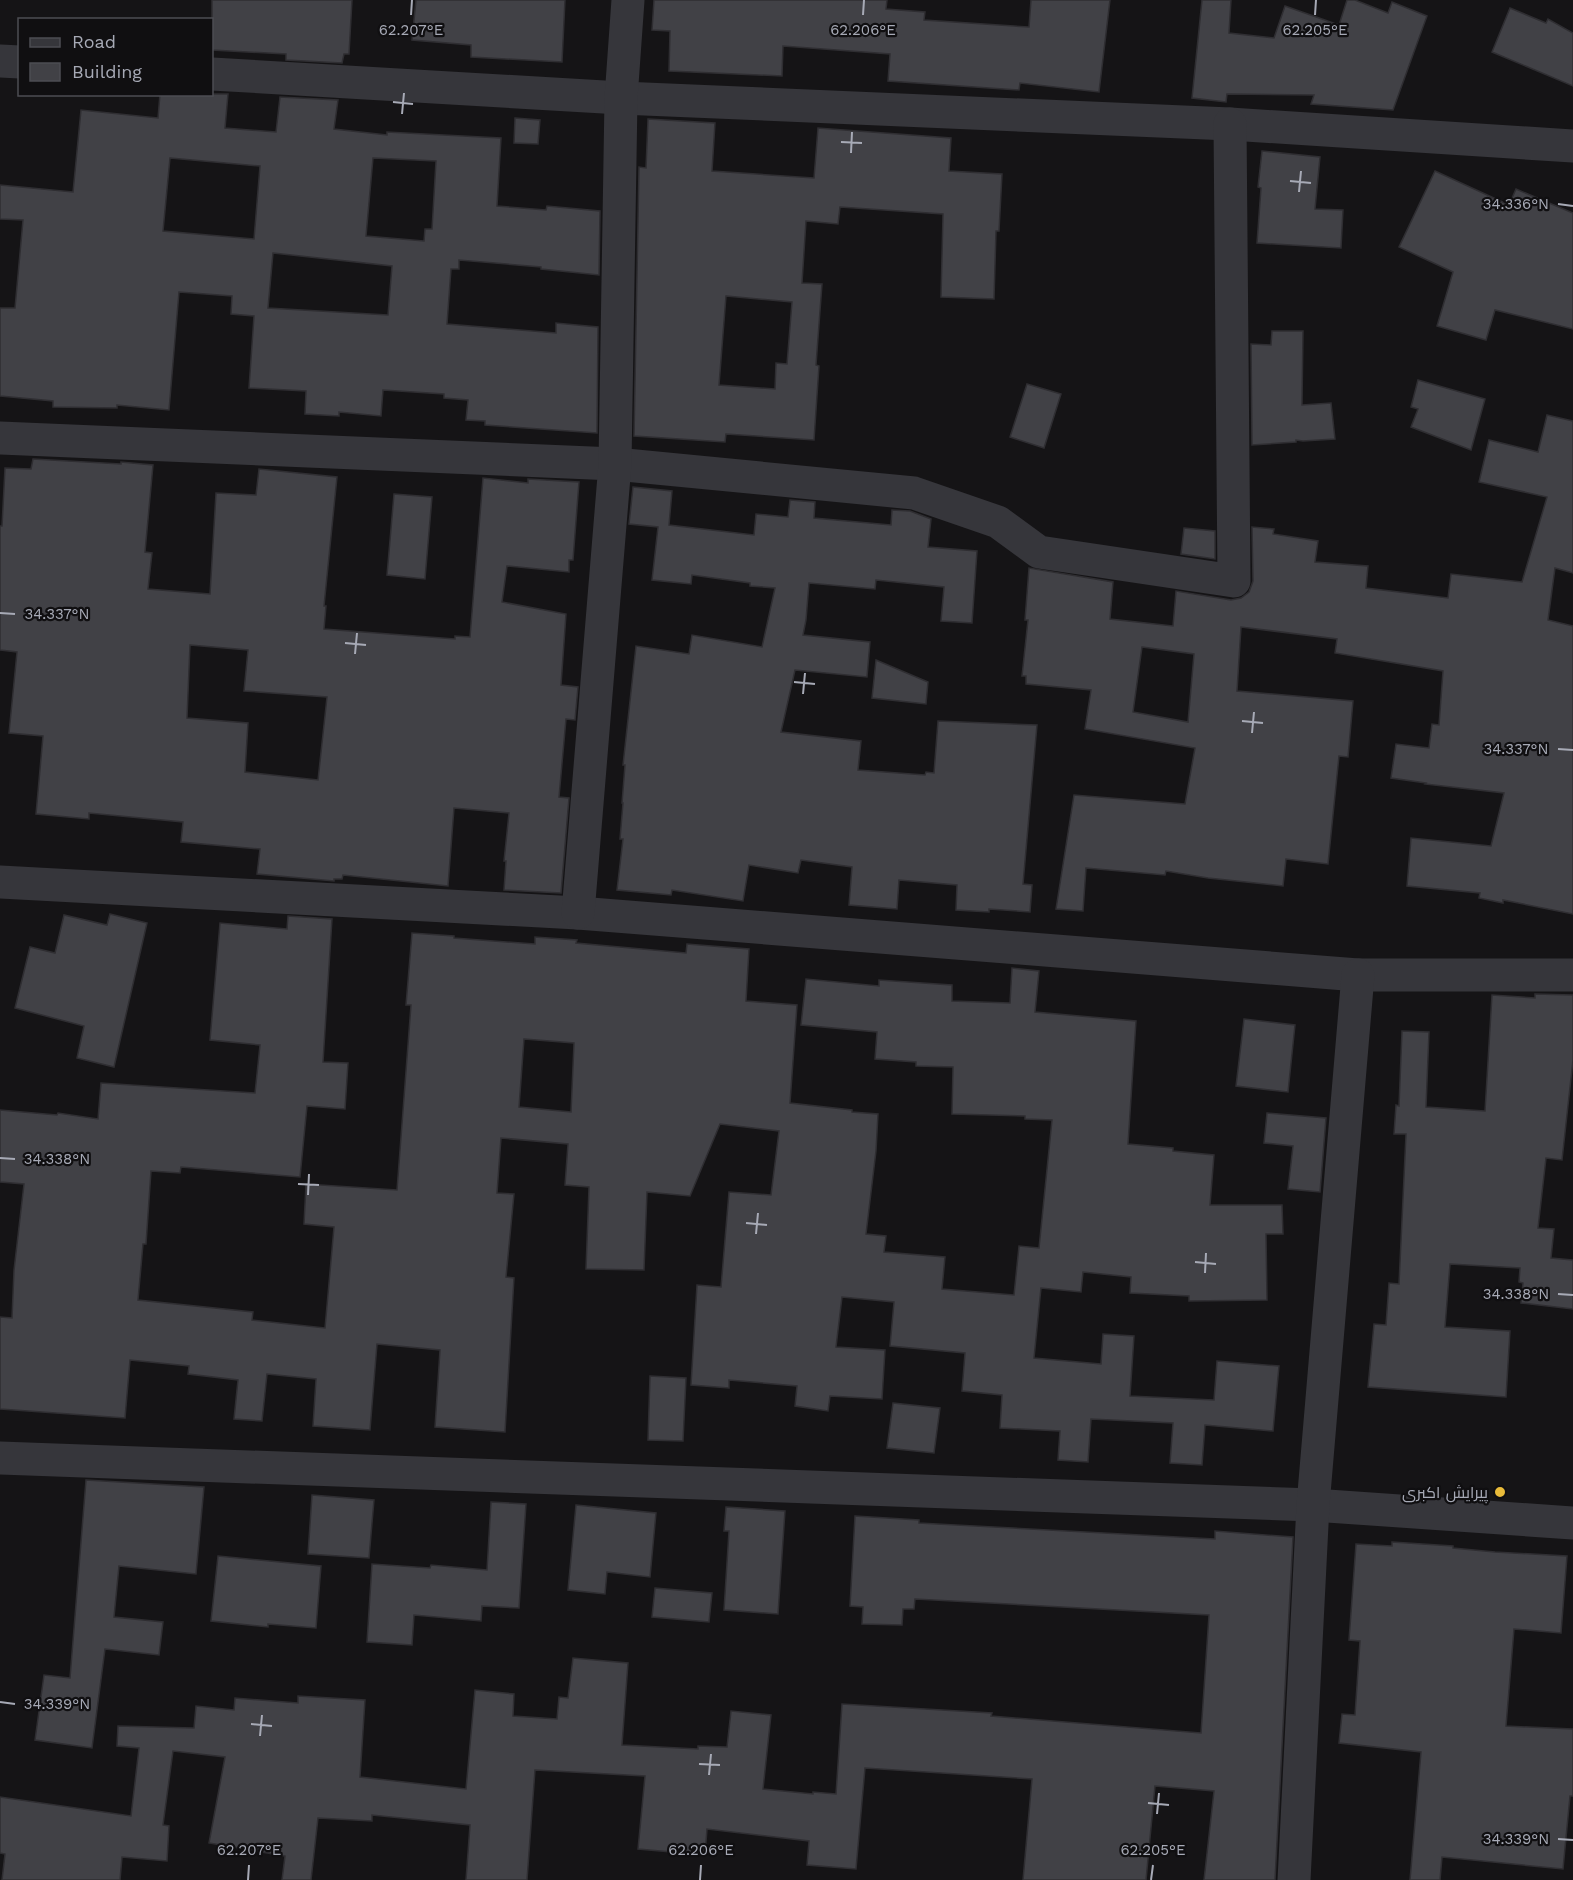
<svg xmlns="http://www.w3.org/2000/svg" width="1573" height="1880" viewBox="0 0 1573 1880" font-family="'Work Sans',Cairo,sans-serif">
  <rect width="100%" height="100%" fill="#151416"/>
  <g fill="#414146" stroke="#2f2e32" stroke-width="1.5" fill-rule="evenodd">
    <path d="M212 0H352L349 54H344L342 63 286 60V54L212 50Z"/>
    <path d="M416 0H565L562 62 471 57V45L412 40Z"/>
    <path d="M654 0H887L886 9 925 12 924 20 1029 27 1031 0H1110L1099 92 1020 83 1019 90 888 81 890 54 783 46 782 76 669 71 670 31 652 30Z"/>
    <path d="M1202 0H1231L1229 33 1274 38 1285 6 1339 25 1347 0H1355L1388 13 1392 2 1427 16 1393 110 1311 104 1314 95 1227 94 1226 102 1192 98Z"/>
    <path d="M1510 8 1546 23 1548 19 1573 33V86L1492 52Z"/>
    <path d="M160 94H228L225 128 276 132 280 97 338 100 334 129 387 135V132L501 138 497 206 546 210 547 206 600 211 599 275 541 269V267L459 260V269H451L447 324 556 333V323L598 327 597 433 485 425V421L466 420 468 400 444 398V394L383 390 381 416 339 412V416L305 414 306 391 249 388 254 316 231 314 232 296 179 292 169 410 117 405V408L53 407V401L0 396V308H15L23 220 0 219V185L73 192 81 110 158 118ZM170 158 260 166 254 239 163 231ZM373 158 436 161 432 229H425L424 241 366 236ZM273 253 392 266 388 315 268 308Z"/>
    <path d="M515 118 540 120 538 144 514 143Z"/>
    <path d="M648 119 715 123 712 171 814 178 818 128 951 138 949 171 1002 174 999 231H996L994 299 941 297 943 214 840 207 838 224 806 221 802 283 822 284 816 365 819 366 814 440 726 434 725 442 634 436 639 167 646 168ZM726 296 792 302 787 364 776 363 775 389 719 385Z"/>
    <path d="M1262 151 1320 157 1315 209 1343 210 1341 248 1257 243 1261 188 1258 187Z"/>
    <path d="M1435 171 1509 205 1516 189 1573 213V329L1495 310 1486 340 1437 326 1453 272 1399 247Z"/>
    <path d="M1272 331H1303L1302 405 1331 403 1335 439 1303 441 1296 440V442L1252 445 1251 344 1271 345Z"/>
    <path d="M1418 380 1485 399 1471 450 1411 427 1418 409 1411 407Z"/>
    <path d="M1027 384 1061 394 1044 448 1010 437Z"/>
    <path d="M1547 415 1573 421V573L1555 568 1548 620 1573 626V914L1503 900V903L1479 898 1480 893 1407 886 1411 838 1491 846 1504 793 1425 784 1426 783 1391 778 1396 744 1429 748 1432 724 1439 725 1443 671 1335 653 1337 639 1241 627 1237 691 1353 701 1348 757 1339 756 1328 864 1286 859 1283 886 1208 878 1166 871 1165 875 1086 868 1083 911 1056 909 1074 795 1185 804 1195 748 1085 729 1091 690 1026 684V676H1022L1028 620H1025L1029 568 1113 582 1110 619 1173 626 1176 591 1231 600 1241 598 1249 592 1253 581 1252 527 1274 529 1273 534 1318 541 1315 562 1368 566 1366 588 1448 598 1451 574 1522 582 1547 497 1479 482 1489 440 1538 452ZM1142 647 1194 654 1188 722 1133 712Z"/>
    <path d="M33 459 121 464V462L153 465 145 552 152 553 148 589 210 594 216 493 256 495 259 469 337 477 324 606H326L324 629 455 639V636L470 637 483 478 528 483V479L579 482 573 560H569V572L507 566 502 602 566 614 561 685 578 687 575 720 566 719 559 797 569 798 561 893 504 890 506 861H504L509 813 454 808 448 886 343 875 342 879H334V881L257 874 260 849 181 842 183 822 89 813V819L36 814 43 736 9 733 17 652 0 650V526H2L5 468 31 469ZM190 645 248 650 244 691 327 697 318 780 245 772 248 723 187 718Z"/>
    <path d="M633 487 672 491 669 525 754 535 756 514 788 517 790 500 815 502 814 518 891 525 892 510 910 511 931 519 928 547 977 551 972 623 941 621 944 587 876 580 875 589 809 583 806 620 803 635 870 642 867 677 795 670 781 732 861 741 858 770 925 775 926 772 934 773 938 721 1037 725 1023 884 1032 885 1030 912 989 909V912L956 910 957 885 899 880 897 909 849 905 852 867 801 860 798 873 749 865 743 901 672 890 671 895 617 890 623 839H620L623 803H622L625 765H623L636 646 689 654 692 635 762 647 775 588 750 586V583L692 575 691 584 652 580 658 527 629 524Z"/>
    <path d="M394 494 432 497 425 579 387 575Z"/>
    <path d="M1184 528 1215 531V559L1181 554Z"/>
    <path d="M876 660 928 682 926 704 872 698Z"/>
    <path d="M110 914 147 923 114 1067 77 1058 84 1026 15 1008 30 947 55 953 64 915 107 925Z"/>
    <path d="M288 916 332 919 323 1062 348 1063 345 1109 307 1106 300 1177 181 1167 180 1173 151 1171 146 1244H143L138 1300 253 1312 252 1320 325 1328 334 1227 304 1224 306 1184 397 1190 411 1005H406L412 933 454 936V938L535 944V937L577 940 576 943 686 953 687 944 749 949 746 1001 797 1005 790 1103 852 1110V1112L878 1114 876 1151 866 1234 886 1236 884 1252 945 1257 942 1289 1014 1295 1019 1246 1039 1248 1052 1120 1025 1119V1116L952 1114 953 1067 916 1066V1062L875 1059 877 1032 801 1025 806 979 879 986V980L952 985V1001L1010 1003 1012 968 1039 971 1035 1012 1136 1021 1128 1144 1173 1148V1151L1214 1155 1210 1205H1282L1283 1234H1266L1267 1300 1189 1301V1296L1130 1293 1131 1277 1083 1272 1081 1292 1041 1288 1034 1358 1101 1364 1103 1334 1134 1336 1130 1396 1214 1400 1217 1361 1279 1366 1273 1431 1205 1425 1202 1465 1170 1463 1173 1423 1091 1419 1088 1462 1058 1460 1060 1431 1000 1428 1002 1395 962 1391 965 1353 890 1346 894 1302 842 1297 836 1347 885 1350 882 1399 830 1396 828 1411 795 1406 797 1386 729 1380V1388L691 1385 697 1285 721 1287 729 1192 771 1195 779 1131 720 1124 690 1196 647 1192 644 1270 586 1269 589 1187 565 1185 568 1144 501 1138 497 1193 514 1194 506 1277 514 1278 505 1432 435 1427 440 1350 377 1344 370 1430 313 1426 316 1379 267 1374 262 1421 234 1419 238 1380 188 1374 189 1366 130 1360 125 1418 0 1409V1317L12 1318 14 1270 24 1184 0 1182V1110L57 1115 58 1113 98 1119 101 1083 255 1093 260 1045 210 1040 220 923 287 929ZM524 1039 574 1043 571 1112 519 1107Z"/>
    <path d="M1535 994 1573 995V1060L1562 1160 1546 1158 1538 1228 1554 1229 1551 1258 1573 1260V1309L1521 1303 1523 1283 1519 1282 1520 1268 1450 1264 1445 1327 1510 1331 1506 1397 1368 1387 1374 1324 1386 1325 1389 1283 1399 1284 1406 1134H1394L1396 1105 1399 1106 1402 1031 1429 1032 1426 1107 1485 1111 1492 995 1535 998Z"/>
    <path d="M1244 1019 1295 1025 1288 1092 1236 1086Z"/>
    <path d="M1267 1113 1326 1118 1320 1192 1288 1189 1293 1146 1264 1143Z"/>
    <path d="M650 1376 686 1378 683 1441 648 1440Z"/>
    <path d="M893 1403 940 1408 934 1453 887 1448Z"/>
    <path d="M86 1480 204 1487 196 1574 119 1566 114 1617 163 1622 159 1655 105 1649 92 1748 35 1740 44 1675 70 1678Z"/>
    <path d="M312 1495 374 1500 369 1558 308 1554Z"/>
    <path d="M491 1502 526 1504 519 1608 482 1606 481 1621 414 1615 412 1645 367 1642 372 1564 430 1568 431 1565 487 1570Z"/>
    <path d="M576 1505 656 1513 650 1577 607 1572 605 1594 568 1590Z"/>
    <path d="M726 1507 785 1511 778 1614 724 1610 729 1531H724Z"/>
    <path d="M855 1516 919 1520V1523L1215 1539V1531L1293 1537 1275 1880H1204L1214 1791 1155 1786 1146 1880H1023L1032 1779 865 1768 856 1869 807 1865 809 1841 707 1829 705 1855 638 1849 645 1776 535 1770 527 1880H466L470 1825 372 1815V1821L318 1818 311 1880H282L285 1856 209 1843 225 1757 173 1751 163 1825 169 1826 167 1861 122 1857 120 1880H2L5 1854 0 1853V1797L131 1816 139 1748 117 1746 118 1726 194 1728 196 1706 234 1710 235 1698 298 1703V1696L365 1700 360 1777 466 1789 475 1690 514 1694 513 1716 557 1719 559 1697 568 1698 573 1658 628 1663 622 1745 698 1749V1746L727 1747 731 1711 771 1715 763 1789 813 1794V1792L836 1794 842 1704 992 1713 991 1716 1201 1733 1209 1615 915 1599 914 1609H903L902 1625 862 1624 863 1607 850 1606Z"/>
    <path d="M1392 1542 1453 1546V1548L1495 1552 1567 1556 1561 1633 1514 1629 1506 1726 1573 1729V1796H1570L1563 1869 1442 1857 1440 1880H1410L1421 1752 1339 1743 1342 1714 1355 1715 1360 1641 1349 1640 1356 1544 1392 1546Z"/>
    <path d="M218 1556 321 1566 316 1628 268 1624V1627L211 1621Z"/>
    <path d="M655 1588 712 1593 709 1622 652 1617Z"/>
  </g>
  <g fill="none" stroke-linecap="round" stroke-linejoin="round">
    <g stroke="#36363b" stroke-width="33">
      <path d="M0 61 20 62"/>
      <path d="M212 74 621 98 1230 124 1573 146"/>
      <path d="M0 438 615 464 914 493 998 522 1039 552 1234 581 1230 124"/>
      <path d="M0 882 578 913 1358 975H1573"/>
      <path d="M578 913 615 464 621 98 628 0"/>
      <path d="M0 1458 1313 1505 1573 1523"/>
      <path d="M1294 1880 1313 1505 1358 975"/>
    </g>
  </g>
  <path fill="none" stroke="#a7aab6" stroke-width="2" d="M411 15 412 0M863 15 864 0M1315 15 1316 0M393 102 413 104M402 114 404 93M841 142 862 143M851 153 852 132M1290 181 1311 183M1299 192 1301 171M1558 204 1573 206M0 613 15 614M345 643 366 645M355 654 357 633M794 682 815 684M803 694 805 673M1242 721 1263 723M1252 733 1254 712M1558 749 1573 750M0 1158 15 1159M298 1184 319 1185M308 1195 309 1174M746 1223 767 1225M756 1234 758 1213M1195 1262 1216 1264M1205 1273 1206 1253M1558 1294 1573 1295M0 1702 15 1704M251 1724 272 1726M260 1736 262 1715M699 1764 720 1765M709 1775 711 1754M1148 1803 1169 1805M1157 1814 1159 1793M1558 1839 1573 1840M248 1880 249 1865M700 1880 701 1865M1151 1880 1153 1865"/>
  <circle fill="#e9bb3a" stroke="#100f11" stroke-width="2" cx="1500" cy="1492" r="6"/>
  <g text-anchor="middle" stroke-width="4.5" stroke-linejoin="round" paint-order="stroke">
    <g font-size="16" fill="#a7aab6" stroke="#100f11" text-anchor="end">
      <text x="1488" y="1498">پیرایش اکبری</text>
    </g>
  </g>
  <g font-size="15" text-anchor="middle" fill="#a7aab6" stroke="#100f11" stroke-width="4.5" stroke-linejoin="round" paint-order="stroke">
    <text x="411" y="35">62.207°E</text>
    <text x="863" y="35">62.206°E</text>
    <text x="1315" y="35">62.205°E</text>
    <text x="1516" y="209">34.336°N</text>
    <text x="57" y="619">34.337°N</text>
    <text x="1516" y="754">34.337°N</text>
    <text x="57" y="1164">34.338°N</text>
    <text x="1516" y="1299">34.338°N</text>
    <text x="57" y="1709">34.339°N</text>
    <text x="1516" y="1844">34.339°N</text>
    <text x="249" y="1855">62.207°E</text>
    <text x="701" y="1855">62.206°E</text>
    <text x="1153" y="1855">62.205°E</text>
  </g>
  <rect x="18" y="18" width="195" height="78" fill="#100f11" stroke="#4c4d53" stroke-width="1.5"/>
  <rect x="30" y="38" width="30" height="9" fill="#36363b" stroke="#4c4d53" stroke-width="1.5"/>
  <text x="72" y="48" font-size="18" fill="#a7aab6">Road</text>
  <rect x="30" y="63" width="30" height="18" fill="#414146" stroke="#4c4d53" stroke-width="1.5"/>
  <text x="72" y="78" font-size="18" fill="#a7aab6">Building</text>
</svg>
